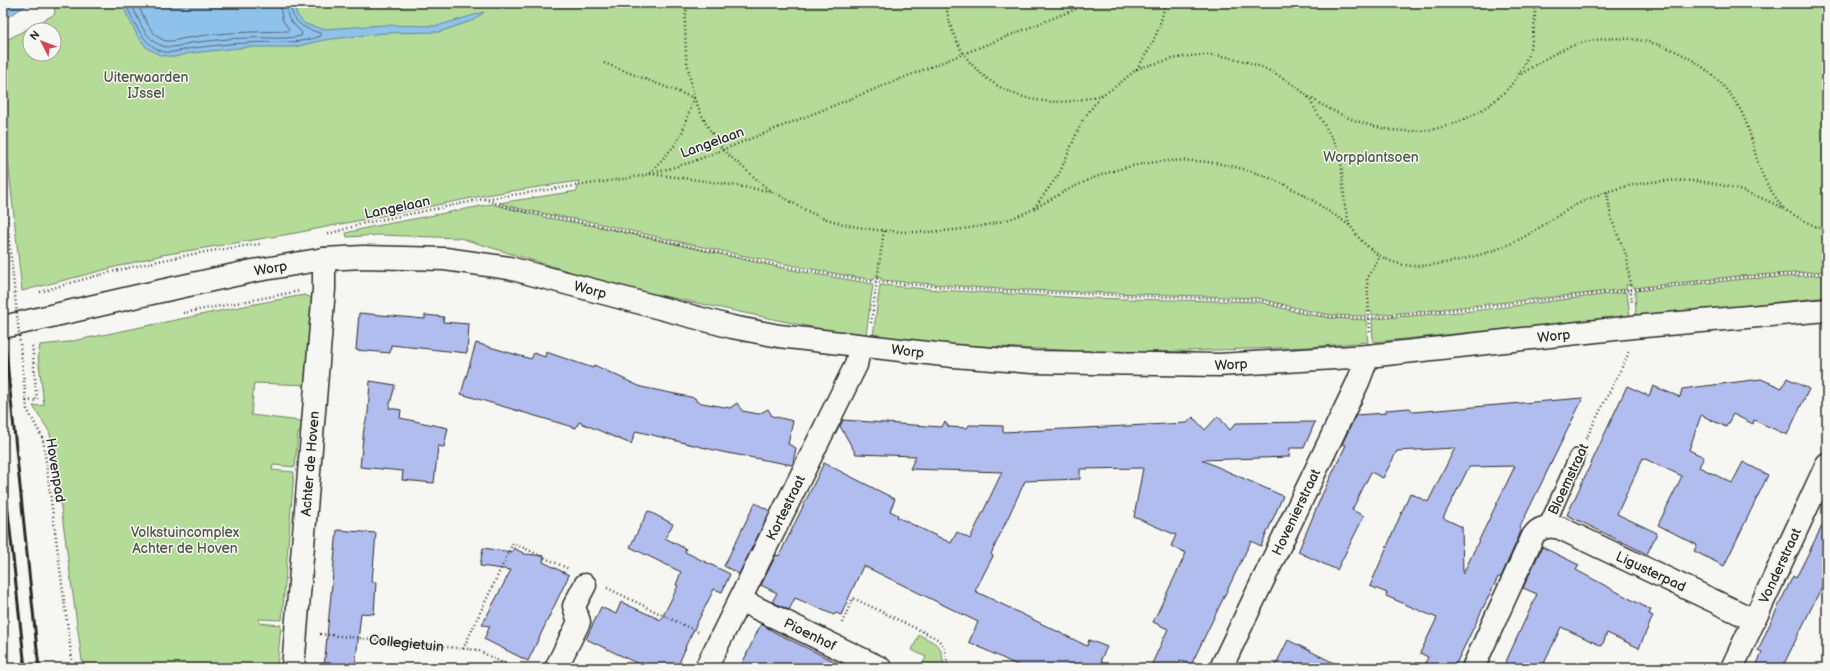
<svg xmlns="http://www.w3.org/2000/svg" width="1830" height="671" viewBox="0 0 1830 671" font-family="'Balsamiq Sans',sans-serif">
  <rect width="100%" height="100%" fill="#f6f6f2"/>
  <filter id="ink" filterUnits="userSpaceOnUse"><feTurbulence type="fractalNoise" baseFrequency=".025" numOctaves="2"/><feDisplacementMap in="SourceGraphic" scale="8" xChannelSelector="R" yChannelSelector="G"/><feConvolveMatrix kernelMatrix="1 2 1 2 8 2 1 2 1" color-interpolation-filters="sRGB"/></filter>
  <g filter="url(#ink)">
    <g fill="#b4db97" stroke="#708361" fill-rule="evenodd">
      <path d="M54 3H1827V271L1738 276 1634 288 1633 285H1626L1627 289 1415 312 1372 315V312H1366V316L1332 315 1305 310 1258 298 999 289 881 280V278L875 277 874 280C784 265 695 246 606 225 571 217 534 214 499 203L577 191 579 181 492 194 296 233 162 255 22 291 3 114V42L55 14ZM30 30H54V54H30Z"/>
      <path d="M492 204 548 218 595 226 786 269 873 284 866 335 835 332 616 286 460 238 380 235 347 237 346 233 366 228Z"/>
      <path d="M1827 275V297L1636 317 1635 291 1744 279Z"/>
      <path d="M880 285 939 290 1083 298 1259 302 1304 314 1331 318 1366 320 1368 342 1310 347 1124 353 917 343 873 336Z"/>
      <path d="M1627 292 1630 317 1373 342 1372 319 1472 311Z"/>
      <path d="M304 295 310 297 314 301 309 385 254 383 251 415 309 422V433H298L295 467 273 465 272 470 294 472 282 620 259 619V623L281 625 277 668H83L52 442 49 431 33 406 44 405 38 355 40 345 68 342 239 307Z"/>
      <path d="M919 635C939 644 942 646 944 668H921L926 657 912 650Z"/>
    </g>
    <g fill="#8fc2eb" stroke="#67869e">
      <path d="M9 3H30L3 20V12Z"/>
      <path d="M121 3H294L297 15 305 24 323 29 383 25 437 26 484 12 474 20 439 32 384 33 324 40 294 47H248L191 53 174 57 160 55 147 48 138 37Z"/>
    </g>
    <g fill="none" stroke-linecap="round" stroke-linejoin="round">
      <g stroke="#536778" stroke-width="1">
        <path d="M125 3C134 20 141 43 161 51 172 55 182 49 194 48 212 46 230 43 248 43 273 41 297 45 321 36L320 33C303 28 292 23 290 3"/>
        <path d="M131 3C138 18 145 41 163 46 173 49 181 45 190 43 210 41 230 38 249 38 266 37 284 40 301 36L302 33 289 19 285 3"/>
        <path d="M137 3C144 16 149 33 163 40 171 43 179 39 187 38 220 32 254 32 288 31L289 29 283 21 279 3"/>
      </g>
    </g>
    <g fill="#b1bdee" stroke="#2b2b2b" fill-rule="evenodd">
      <path d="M359 313 425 319V315L444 317 443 322 469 324 467 353 391 345 390 353 356 350Z"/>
      <path d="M476 343 531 359 534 353 545 357 546 352 593 368 594 365 641 387 695 398 697 402 730 408 737 403 742 411 759 414 768 409 772 416 793 421 788 444 796 448 793 463 792 465 722 452 636 431 631 444 579 422 576 428 461 394Z"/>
      <path d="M1787 378 1809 389 1787 435 1754 420 1753 424 1733 414 1726 427 1701 415 1689 450 1704 457 1699 467 1732 483 1743 462 1768 475 1724 566 1694 551 1697 545 1658 525 1682 476 1643 458 1617 514 1657 533 1647 554 1567 515 1627 386 1649 396 1653 386 1680 397 1682 389 1761 379 1782 388Z"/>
      <path d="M370 381 395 385 389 408 401 410 400 418 448 428 444 447 438 446 434 483 402 480 403 471 360 467 364 428 368 413Z"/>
      <path d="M1583 398 1519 529 1521 530 1519 536 1501 577H1498L1454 668H1423L1428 657 1420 653 1437 618 1386 596 1387 593 1370 586 1410 493 1428 502 1455 448 1397 451 1383 478 1371 472 1352 510 1364 516 1337 570 1298 552 1322 495 1346 445 1342 444 1356 415 1386 413V410L1410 408 1413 412ZM1515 466 1481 536 1463 574 1462 527 1443 518 1469 467Z"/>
      <path d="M1218 416 1230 430 1236 423 1315 422 1304 448H1290L1289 457 1202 460 1283 496 1261 546 1251 541 1191 665 1180 660 1176 668H1150L1168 629 1153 622 1186 553 1171 546 1176 535 1134 517 1143 468 1080 469V479L1025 481 991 554 993 556 975 591 1087 646 1089 640 1107 647 1101 659 1104 668H1023L969 642 978 622 864 566H863L841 615 836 613 834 615 795 598 789 610 772 602 777 593 761 585 776 555 779 556 824 463 895 499 890 511 898 515 897 517 951 543 957 532 970 539 1002 472 910 469 916 456 856 454 840 426 843 420 941 427 945 422 949 427 967 428 969 425 1003 426V432L1187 423 1193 417 1205 430Z"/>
      <path d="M755 503 770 511 739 574 724 566Z"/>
      <path d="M648 511 673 524 665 538 686 549 685 552 730 574 722 592 714 589 685 647H686L677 668H647L586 639 601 607 616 614 621 602 661 620 678 586 676 585 681 572 630 547Z"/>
      <path d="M1827 516V576L1782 668H1755L1762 653 1758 651 1767 630 1793 576 1796 578Z"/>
      <path d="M337 530 376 533 372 582H376L374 614 361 613 355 668H324Z"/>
      <path d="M1542 547 1579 565 1576 570 1651 610 1649 614 1653 616 1639 648 1607 633 1602 646 1561 627 1542 668H1503L1537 594 1523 588Z"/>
      <path d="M483 548 512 552 514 548 525 554 544 556 543 562 569 575 528 661 484 639 490 626 482 625 511 570 480 566Z"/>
      <path d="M761 624 776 633 848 668H740Z"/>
      <path d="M1288 640 1344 668H1274Z"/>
    </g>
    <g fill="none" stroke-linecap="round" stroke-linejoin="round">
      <g stroke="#2b2b2b" stroke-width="18">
        <path id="lane" d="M1546 527 1577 457"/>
      </g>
      <g stroke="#2b2b2b" stroke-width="25">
        <g id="street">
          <path id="s2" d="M740 600 880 668"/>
          <path id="s3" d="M293 668 324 289V259"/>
          <path d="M556 668 579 622 574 606 585 585"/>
          <path id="s4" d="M706 668 851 375 856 365 860 346"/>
          <path id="s5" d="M1221 668 1358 382 1368 356"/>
          <path id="s6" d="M1473 668 1533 536C1539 527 1549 525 1560 528L1754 620"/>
          <path id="s7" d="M1732 668 1827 464"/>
        </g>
      </g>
      <g stroke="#2b2b2b" stroke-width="25">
        <g id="secondary">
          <path id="s8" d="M3 327 138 296 253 271 324 259 363 257 445 259 509 268 732 327 779 336 953 356 1033 362 1219 365 1368 356 1633 327 1827 310"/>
        </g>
      </g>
      <g stroke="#2b2b2b" stroke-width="2.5" stroke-dasharray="1 3" stroke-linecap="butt">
        <path d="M946 3C953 69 1009 108 1073 101 1082 99 1094 98 1103 94 1115 89 1126 77 1137 69"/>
        <path d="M1165 3C1160 31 1152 45 1137 69 1172 58 1204 49 1240 60 1260 65 1278 74 1295 86 1300 89 1304 94 1309 97 1368 134 1429 147 1489 105 1525 80 1536 45 1535 3"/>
        <path d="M604 63 694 98 706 124 723 150 770 191"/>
        <path d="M1521 74C1540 62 1559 49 1581 43 1640 27 1706 53 1738 106 1749 123 1752 144 1758 163 1763 180 1773 194 1783 208"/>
        <path d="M1308 97 1336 145 1341 161 1345 207 1350 227"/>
        <path d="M650 173 674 146 682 133 694 98 686 57 685 23 687 3"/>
        <path d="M650 174C686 178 721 183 756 189 760 190 765 190 769 191 783 195 799 208 814 214 853 231 902 234 944 231 976 228 1007 223 1035 208 1050 200 1064 191 1080 184 1121 164 1170 156 1215 163 1255 169 1292 185 1325 209 1333 214 1343 220 1351 227 1355 232 1358 238 1363 242 1376 256 1394 265 1413 266 1443 266 1496 253 1522 238 1546 225 1567 207 1593 197 1629 182 1672 177 1711 183 1736 188 1760 196 1782 208 1798 217 1810 225 1827 231"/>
        <path d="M1607 192 1611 218 1627 257 1632 303"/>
        <path d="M484 199 513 209 595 225 696 248 786 267 877 282 999 291 1259 300 1304 312 1332 317 1369 318 1472 308 1744 277 1827 273"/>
        <path d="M1034 208 1059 174 1083 119 1102 95"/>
        <path d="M328 234 365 223 484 199 623 179 650 174 692 162 1091 3"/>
        <path d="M40 292C112 270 185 253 260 244"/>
        <path d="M183 313 300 291"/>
        <path d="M871 323 884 230"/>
        <path d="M1370 332 1367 278 1380 256"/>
        <path d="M21 353 27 409 43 439 73 668"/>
        <path d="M26 401 37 400 32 344"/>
        <path d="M1586 439 1628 355 1629 350"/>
        <path d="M607 588 698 632"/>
        <path d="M842 623 853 598 936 638C946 646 946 655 948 668"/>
        <path id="s1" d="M320 634 477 650 513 668"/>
        <path d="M463 649 513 543 569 569"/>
      </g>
      <use href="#lane" stroke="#f6f6f2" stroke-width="15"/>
      <use href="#street" stroke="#f6f6f2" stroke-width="22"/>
      <use href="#secondary" stroke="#f6f6f2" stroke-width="22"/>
      <g stroke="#2b2b2b" stroke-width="3">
        <path d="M3 324 39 668"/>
        <path d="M3 465 25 668"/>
      </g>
      <path stroke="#2b2b2b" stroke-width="2.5" stroke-dasharray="1 3" stroke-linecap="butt" d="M3 181 21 353"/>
    </g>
  </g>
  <g text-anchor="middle" stroke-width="3" stroke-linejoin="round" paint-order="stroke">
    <g font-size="14" fill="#4d5746" stroke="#f6f6f2">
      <text x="146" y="82">Uiterwaarden<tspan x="146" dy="16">IJssel</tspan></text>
      <text x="1371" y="162">Worpplantsoen</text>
      <text x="185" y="537">Volkstuincomplex<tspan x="185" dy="16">Achter de Hoven</tspan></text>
    </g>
    <g font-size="14" fill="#2b2b2b" stroke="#f6f6f2">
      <text transform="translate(712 142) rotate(-20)" y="5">Langelaan</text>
      <text transform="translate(397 207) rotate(-12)" y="5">Langelaan</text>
      <text dy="5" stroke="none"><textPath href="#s8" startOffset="274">Worp</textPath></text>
      <text dy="5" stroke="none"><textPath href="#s8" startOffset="598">Worp</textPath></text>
      <text dy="5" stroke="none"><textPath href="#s8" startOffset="1570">Worp</textPath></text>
      <text dy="5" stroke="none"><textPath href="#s8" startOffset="922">Worp</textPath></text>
      <text dy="5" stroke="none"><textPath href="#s8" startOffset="1246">Worp</textPath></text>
      <text dy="5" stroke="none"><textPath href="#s3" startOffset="205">Achter de Hoven</textPath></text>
      <text transform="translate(56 470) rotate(81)" y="5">Hovenpad</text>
      <text transform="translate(1568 479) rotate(-65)" y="5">Bloemstraat</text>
      <text dy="5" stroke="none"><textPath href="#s4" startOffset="179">Kortestraat</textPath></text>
      <text dy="5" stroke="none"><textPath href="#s5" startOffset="173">Hovenierstraat</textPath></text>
      <text dy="5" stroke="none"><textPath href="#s7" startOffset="113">Vonderstraat</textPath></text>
      <text dy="5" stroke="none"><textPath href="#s6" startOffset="276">Ligusterpad</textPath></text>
      <text dy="5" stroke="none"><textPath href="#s2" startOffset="78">Pioenhof</textPath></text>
      <text dy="5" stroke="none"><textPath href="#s1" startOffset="87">Collegietuin</textPath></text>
    </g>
  </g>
  <rect width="1830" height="671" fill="none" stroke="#f6f6f2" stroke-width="16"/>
  <rect x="8" y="8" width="1814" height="655" fill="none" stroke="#2b2b2b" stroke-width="1.5" filter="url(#ink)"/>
  <g transform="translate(42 42) rotate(312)"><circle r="19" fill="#f6f6f2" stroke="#a5a5a2"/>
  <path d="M0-3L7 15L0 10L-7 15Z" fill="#d1495b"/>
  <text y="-6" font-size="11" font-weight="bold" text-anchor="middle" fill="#2b2b2b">N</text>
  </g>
</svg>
